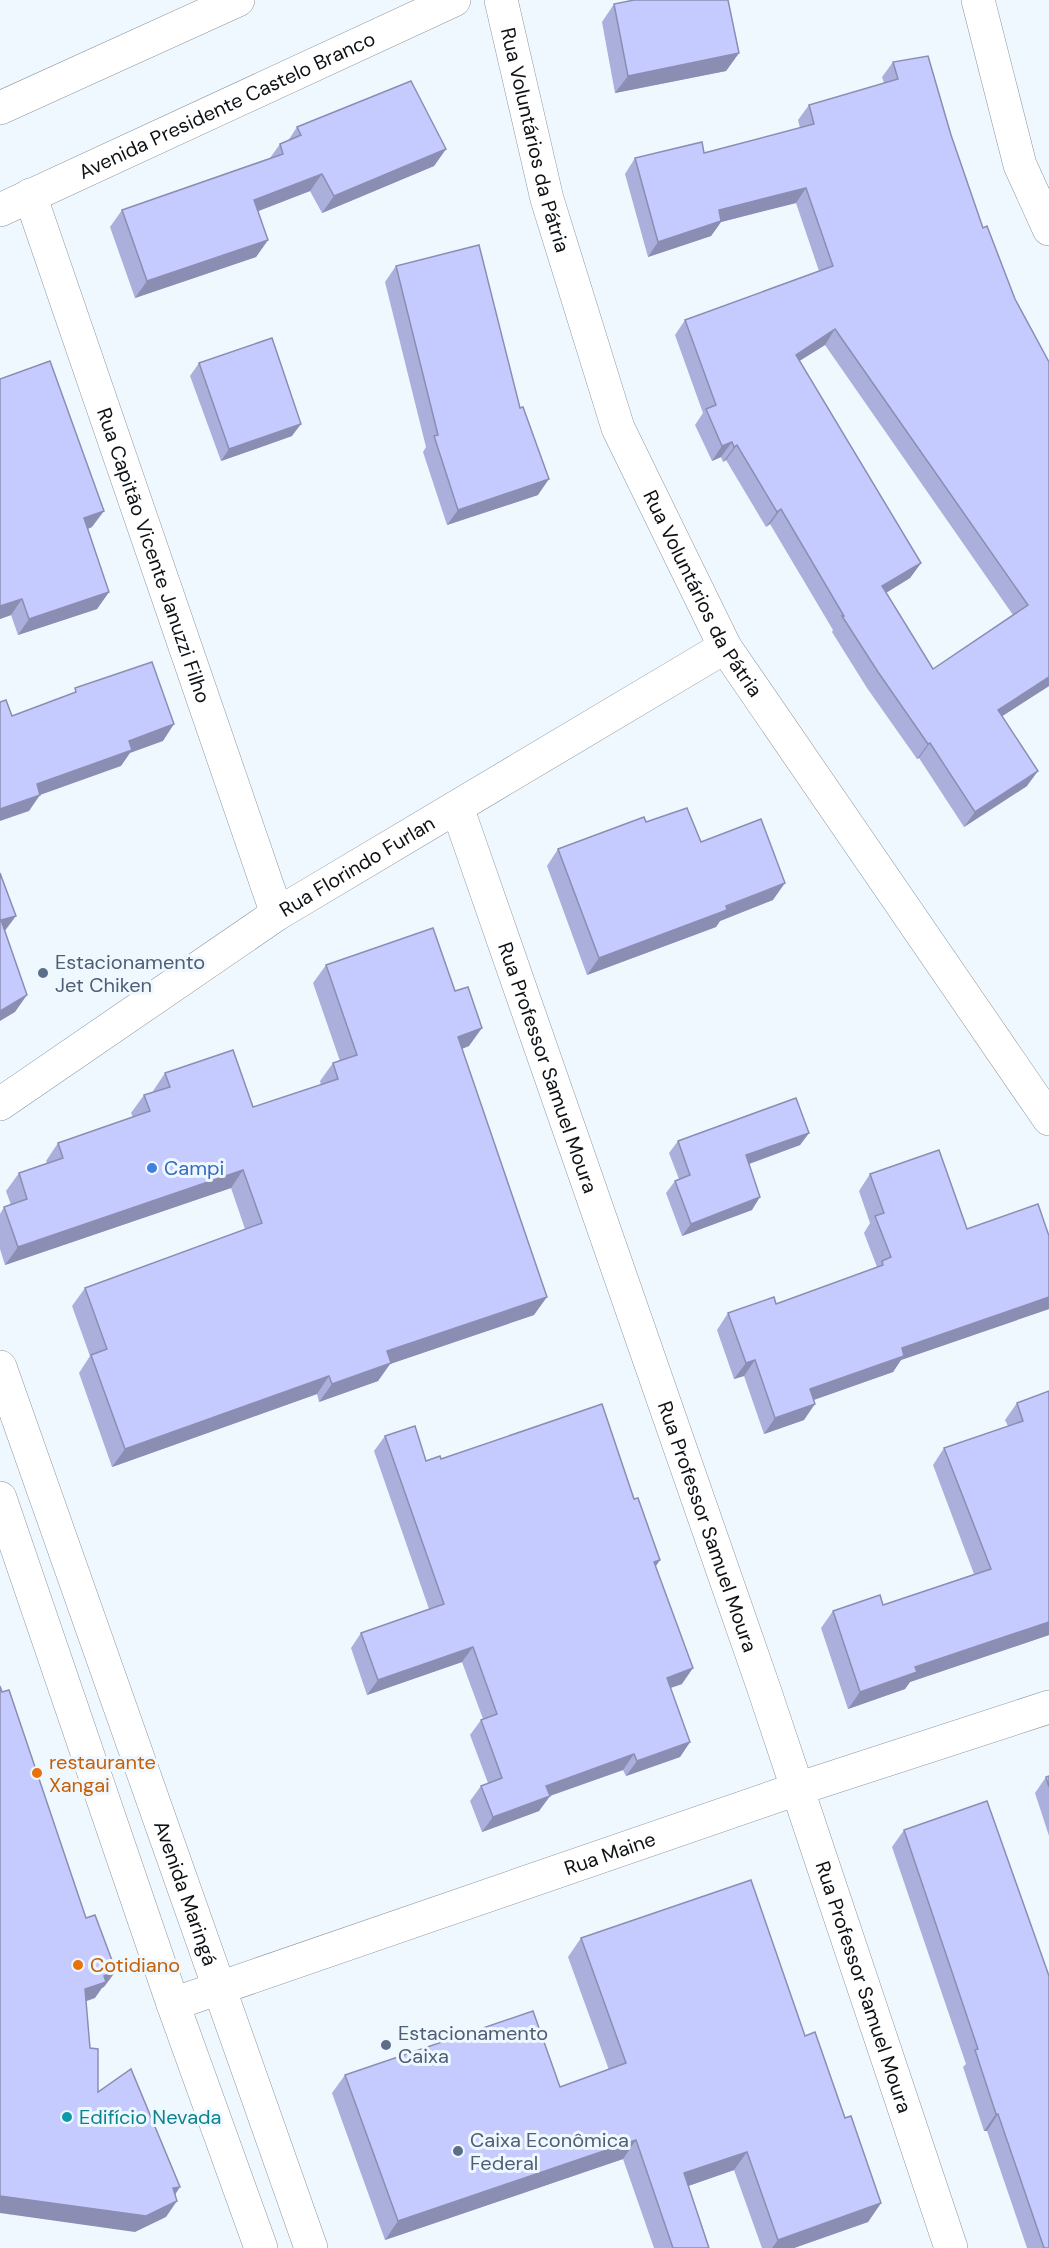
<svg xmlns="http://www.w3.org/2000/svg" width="1049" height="2248" viewBox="0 0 1049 2248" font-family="'DM Sans',sans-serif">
  <rect width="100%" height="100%" fill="#f0f8ff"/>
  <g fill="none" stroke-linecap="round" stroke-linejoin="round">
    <g stroke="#8e969e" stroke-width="34">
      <g id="minor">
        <path id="s1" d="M501 0 547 199 618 428 725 647 1049 1119"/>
        <path d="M978 0 1020 165 1049 229"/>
        <path id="s2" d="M30 195 277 914"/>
        <path id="s3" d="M457 807 763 1686 951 2248"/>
        <path id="s4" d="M0 1104 277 914 725 647"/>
        <path id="s5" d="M173 2004 797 1789 1049 1707"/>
      </g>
    </g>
    <g stroke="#8e969e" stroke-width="34">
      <g id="major">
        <path d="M0 108 238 0"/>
        <path id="s6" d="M0 210 454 0"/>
        <path id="s7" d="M0 1367 311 2248"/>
        <path d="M0 1498 173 2004 261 2248"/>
      </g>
    </g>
    <use href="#minor" stroke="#fff" stroke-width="33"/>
    <use href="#major" stroke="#fff" stroke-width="33"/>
  </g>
  <g fill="#aaafdb" fill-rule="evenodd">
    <path d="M614 4 739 53 726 71 615 93 602 22Z"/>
    <path d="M893 62 951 135 983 228 1015 299 1049 362V686L1002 716 1027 786 964 827 919 758 917 759 867 688 832 632 833 630 770 524 766 527 726 460 723 462 721 457 712 461 695 425 703 413 675 335 685 320 819 271 796 203 721 222 711 236 648 257 625 174 635 158 704 153 800 128 798 120 809 105 884 83 882 77ZM825 345 1013 615 933 669 886 593 910 578 921 563 799 361Z"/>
    <path d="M297 127 446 149 434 166 322 213 310 191 258 211 268 240 256 257 135 298 110 227 122 210 270 158 280 144 288 141Z"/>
    <path d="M396 266 520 408 538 495 447 525 423 452 426 447 385 282Z"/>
    <path d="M199 363 292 436 221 461 190 376Z"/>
    <path d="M0 379 92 527 88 529 109 592 97 609 18 635 11 615 0 619Z"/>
    <path d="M646 822 701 842 773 900 720 921 716 927 587 975 547 866 558 849Z"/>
    <path d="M326 965 469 1046 462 1049 534 1315 390 1364 378 1381 319 1402 317 1394 112 1467 79 1373 90 1356 72 1306 85 1288 245 1229 231 1188 5 1265 0 1249V1214L4 1207 11 1205 6 1191 19 1173 47 1163 46 1161 58 1143 133 1117 131 1113 144 1095 153 1092V1091L165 1073 253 1107 321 1085 320 1081 333 1063 340 1061 313 983Z"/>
    <path d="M809 1133 800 1145 749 1164 752 1210 682 1236 666 1193 675 1181 679 1179 669 1153 678 1141Z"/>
    <path d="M870 1174 967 1229 1049 1236V1309L901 1360 893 1372 814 1400 804 1420 764 1434 744 1376 734 1379 717 1330 728 1313 776 1304 877 1267 864 1233 870 1223 859 1191Z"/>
    <path d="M1049 1391V1635L910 1682 905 1689 848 1709 821 1628 833 1611 883 1605 974 1574 933 1465 944 1448 1008 1426 1005 1420 1017 1403Z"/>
    <path d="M385 1436 426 1461 441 1459 655 1567 682 1684 670 1688 690 1742 680 1757 626 1776 623 1770 550 1796 539 1811 482 1832 470 1801 481 1786 488 1783 470 1735 481 1720 483 1719 462 1662 367 1695 351 1648 361 1633 429 1609 374 1451Z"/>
    <path d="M1049 1776V1836L1035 1793 1046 1777Z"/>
    <path d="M904 1830 1049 2248H1027L987 2131H984L963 2067 966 2064 892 1847Z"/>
    <path d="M581 1938 805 2036 845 2118 881 2203 868 2222 794 2248H762L734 2170 688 2186 709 2248H654L623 2159 385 2240 332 2093 345 2075 560 2087 609 2070 568 1957Z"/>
  </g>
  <g fill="#8b8eb2">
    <path d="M739 53 726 71 615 93 628 76Z"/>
    <path d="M446 149 434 166 322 213 334 196Z"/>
    <path d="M322 174 310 191 243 217 254 200Z"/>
    <path d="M806 188 796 203 721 222 711 236 648 257 658 242 719 210Z"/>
    <path d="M268 240 256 257 135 298 147 281Z"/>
    <path d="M835 329 825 345 785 370 796 355Z"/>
    <path d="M301 424 292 436 221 461 229 449Z"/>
    <path d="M732 442 721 457 712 461 722 446Z"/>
    <path d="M737 445 726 460 723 462 734 447Z"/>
    <path d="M549 479 538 495 447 525 458 510Z"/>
    <path d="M781 509 770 524 766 527 777 512Z"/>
    <path d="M104 511 92 527 73 534 84 518Z"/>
    <path d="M921 563 910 578 871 602 882 586Z"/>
    <path d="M109 592 97 609 18 635 29 619Z"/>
    <path d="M22 599 11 615 0 619V606Z"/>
    <path d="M1049 677V686L987 726 998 710Z"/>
    <path d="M174 724 163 741 130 753 121 766 40 795 29 811 0 821V809L37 784 129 741Z"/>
    <path d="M930 743 919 758 917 759 928 744Z"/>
    <path d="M1038 771 1027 786 964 827 975 812Z"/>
    <path d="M785 883 773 900 720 921 716 927 587 975 599 958Z"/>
    <path d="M16 916 4 932 1 920Z"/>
    <path d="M27 995 15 1012 0 1021V1011Z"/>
    <path d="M482 1028 469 1046 445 1055 458 1037Z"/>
    <path d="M809 1133 800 1145 738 1168 746 1155Z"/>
    <path d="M243 1170 231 1188 5 1265 18 1247Z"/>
    <path d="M760 1197 752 1210 682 1236 691 1224Z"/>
    <path d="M547 1297 534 1315 390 1364 378 1381 319 1402 332 1384 387 1351Z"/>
    <path d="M1049 1297V1309L901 1360 893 1372 799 1405 810 1389 902 1348Z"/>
    <path d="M755 1360 744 1376 734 1379 746 1363Z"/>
    <path d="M329 1376 317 1394 112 1467 125 1449Z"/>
    <path d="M815 1404 804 1420 764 1434 775 1418Z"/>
    <path d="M660 1560 650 1575 654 1562Z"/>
    <path d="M1049 1622V1635L910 1682 905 1689 848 1709 860 1692 915 1667Z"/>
    <path d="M473 1647 462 1662 367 1695 378 1680Z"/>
    <path d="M693 1668 682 1684 656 1693 667 1678Z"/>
    <path d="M690 1742 680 1757 626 1776 637 1761Z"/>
    <path d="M634 1754 623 1770 535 1801 546 1786Z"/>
    <path d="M550 1796 539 1811 482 1832 493 1817Z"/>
    <path d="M116 1971 104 1987 102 1988 95 1998 73 2006 85 1989 104 1976Z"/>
    <path d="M996 2114H998L987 2131H984Z"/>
    <path d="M636 2140 623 2159 385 2240 398 2221Z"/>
    <path d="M747 2152 734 2170 671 2192 684 2173Z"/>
    <path d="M180 2187 169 2204 173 2188Z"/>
    <path d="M0 2196 177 2201 166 2217 135 2232 0 2213Z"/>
    <path d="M881 2203 868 2222 794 2248H772L778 2240Z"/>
  </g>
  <g fill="#c6cbff" stroke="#8b8eb2" stroke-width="1.5" fill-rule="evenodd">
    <path d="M634 0H728L739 53 628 76 614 4Z"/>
    <path d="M928 56 951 135 983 228 987 226 1015 299 1049 362V677L998 710 1038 771 975 812 930 743 928 744 878 672 842 616H844L781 509 777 512 737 445 734 447 732 442 722 446 706 409 716 405 685 320 833 266 806 188 719 210 721 221 658 242 635 158 702 142 704 153 814 124 809 105 898 79 893 62ZM835 329 1028 605 933 669 882 586 921 563 796 355Z"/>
    <path d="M411 81 446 149 334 196 322 174 254 200 268 240 147 281 122 210 283 154 280 144 301 135 297 127Z"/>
    <path d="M479 245 520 408 523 407 549 479 458 510 434 436 438 435 396 266Z"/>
    <path d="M272 338 301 424 229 449 199 363Z"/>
    <path d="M50 361 104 511 84 518 109 592 29 619 22 599 0 606V379Z"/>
    <path d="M152 662 174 724 129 741 132 750 37 784 40 795 0 809V702L6 700 12 716 76 692 75 688Z"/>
    <path d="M687 808 701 842 761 819 785 883 726 906 727 910 599 958 558 849 644 817 646 822Z"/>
    <path d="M0 873 16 916 1 920 27 995 0 1011Z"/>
    <path d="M433 928 455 991 468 987 482 1028 458 1037 547 1297 387 1351 391 1363 332 1384 329 1376 125 1449 91 1355 107 1349 85 1288 262 1223 243 1170 18 1247 4 1207 27 1199 19 1173 63 1158 58 1143 150 1111 144 1095 170 1087 165 1073 233 1050 253 1107 338 1079 333 1063 357 1055 326 965Z"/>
    <path d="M796 1098 809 1133 746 1155 760 1197 691 1224 675 1181 690 1175 678 1141Z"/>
    <path d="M939 1150 967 1229 1038 1204 1049 1236V1297L902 1348 904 1356 810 1389 815 1404 775 1418 755 1360 746 1363 728 1313 774 1297 776 1304 883 1265 882 1261 891 1257 875 1216 884 1213 870 1174Z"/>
    <path d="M1049 1391V1622L915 1667 917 1672 860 1692 833 1611 880 1595 883 1605 991 1569 944 1448 1023 1421 1017 1403Z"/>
    <path d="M602 1404 634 1499 638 1498 660 1560 654 1562 693 1668 667 1678 690 1742 637 1761 634 1754 546 1786 550 1796 493 1817 481 1786 502 1778 481 1720 497 1714 473 1647 378 1680 361 1633 444 1604 385 1436 415 1426 426 1461 440 1456 441 1459Z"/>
    <path d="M0 1686 2 1692 9 1690 86 1918 95 1915 116 1971 104 1976 106 1982 85 1989 90 2048 98 2049V2092L131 2069 180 2187 173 2188 177 2201 146 2216 0 2196Z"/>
    <path d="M1049 1776V1787L1046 1777Z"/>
    <path d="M987 1801 1049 1976V2248H1044L998 2114H996L975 2050 978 2049 904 1830Z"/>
    <path d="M751 1880 805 2036 815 2032 845 2118 851 2116 881 2203 778 2240 747 2152 684 2173 709 2248H673L636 2140 398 2221 345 2075 533 2011 560 2087 626 2063 581 1938Z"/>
  </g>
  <g fill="#5c6f8a" stroke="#f0f8ff" stroke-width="2">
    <circle cx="43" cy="973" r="6"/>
    <circle cx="386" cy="2045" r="6"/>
    <circle cx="458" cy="2151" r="6"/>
  </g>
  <circle fill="#3f7fe0" stroke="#f0f8ff" stroke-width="2" cx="152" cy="1168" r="6"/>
  <g fill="#e8710a" stroke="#f0f8ff" stroke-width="2">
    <circle cx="37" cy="1773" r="6"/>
    <circle cx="78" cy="1965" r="6"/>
  </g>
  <circle fill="#0f9aa8" stroke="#f0f8ff" stroke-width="2" cx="67" cy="2117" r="6"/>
  <g text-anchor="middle" stroke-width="6" stroke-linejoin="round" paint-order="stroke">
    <g font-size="20" fill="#0f1215" stroke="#f0f8ff">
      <text dy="7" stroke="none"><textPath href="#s6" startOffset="250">Avenida Presidente Castelo Branco</textPath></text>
      <text dy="7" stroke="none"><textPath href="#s1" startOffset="144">Rua Voluntários da Pátria</textPath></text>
      <text dy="7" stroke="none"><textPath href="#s2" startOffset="381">Rua Capitão Vicente Januzzi Filho</textPath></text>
      <text dy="7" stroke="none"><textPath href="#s1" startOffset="630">Rua Voluntários da Pátria</textPath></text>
      <text dy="7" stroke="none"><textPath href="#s4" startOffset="429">Rua Florindo Furlan</textPath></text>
      <text dy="7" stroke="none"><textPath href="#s3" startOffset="276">Rua Professor Samuel Moura</textPath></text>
      <text dy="7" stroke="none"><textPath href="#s3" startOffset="762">Rua Professor Samuel Moura</textPath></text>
      <text dy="7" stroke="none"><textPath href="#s5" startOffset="462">Rua Maine</textPath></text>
      <text dy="7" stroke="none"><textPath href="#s7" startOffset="558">Avenida Maringá</textPath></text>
      <text dy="7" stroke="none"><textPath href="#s3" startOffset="1248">Rua Professor Samuel Moura</textPath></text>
    </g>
    <g font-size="20" fill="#4e5e75" stroke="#f0f8ff" text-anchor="start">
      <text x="55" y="969">Estacionamento<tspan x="55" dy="23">Jet Chiken</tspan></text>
      <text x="398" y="2040">Estacionamento<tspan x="398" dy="23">Caixa</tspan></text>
      <text x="470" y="2147">Caixa Econômica<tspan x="470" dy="23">Federal</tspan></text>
    </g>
    <g font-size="20" fill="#366cbe" stroke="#f0f8ff" text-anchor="start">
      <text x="164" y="1175">Campi</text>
    </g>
    <g font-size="20" fill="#c56008" stroke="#f0f8ff" text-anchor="start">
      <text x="49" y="1769">restaurante<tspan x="49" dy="23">Xangai</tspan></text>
      <text x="90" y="1972">Cotidiano</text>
    </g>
    <g font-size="20" fill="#0d838f" stroke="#f0f8ff" text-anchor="start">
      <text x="79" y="2124">Edifício Nevada</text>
    </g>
  </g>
</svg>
